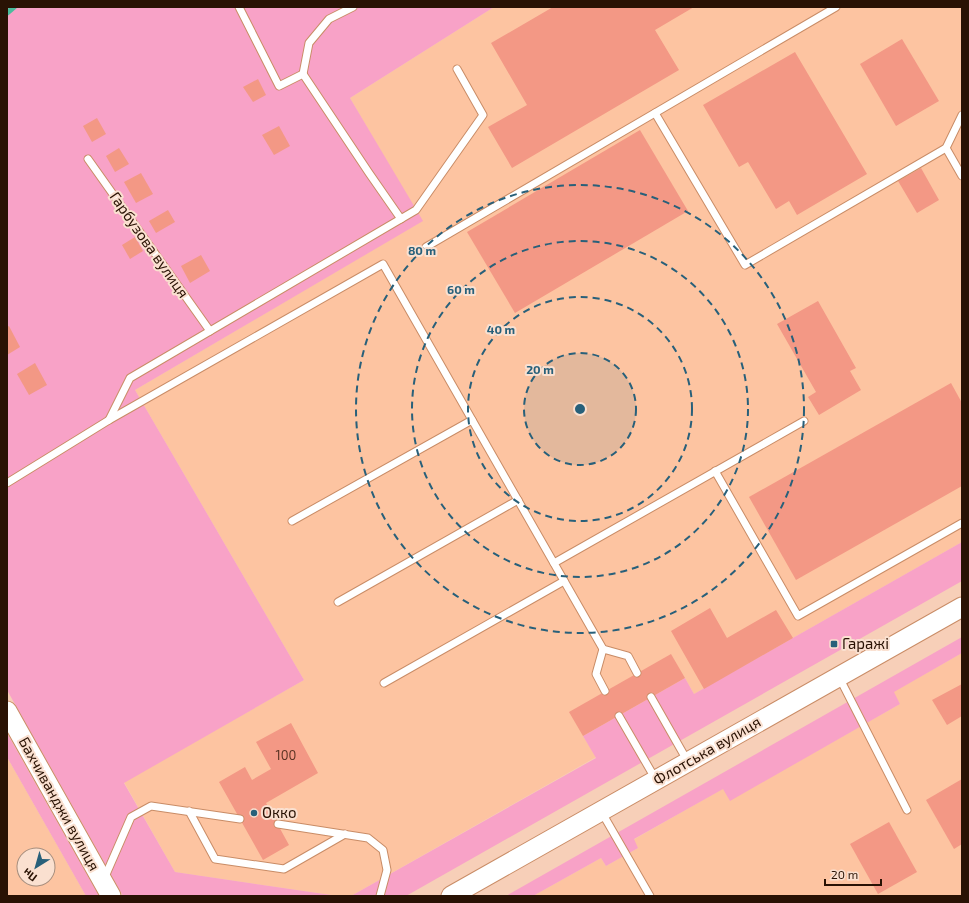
<svg xmlns="http://www.w3.org/2000/svg" width="969" height="903" viewBox="0 0 969 903" font-family="'Exo 2',sans-serif">
  <rect width="100%" height="100%" fill="#f7cfb8"/>
  <g fill="#fdc4a1" fill-rule="evenodd">
    <path d="M494 7H962V542L694 694 685 678 583 736 596 757 351 896H338L175 872 124 782 304 680 135 390 422 221 350 98Z"/>
    <path d="M962 653V896H533L601 858 606 866 638 848 633 840 724 788 730 800 900 704 893 692Z"/>
    <path d="M7 757 86 896H7ZM24 855H48V879H24Z"/>
  </g>
  <g fill="#f8a2c7">
    <path d="M7 7H494L350 98 423 221 135 390 304 680 124 783 175 872 338 896H123L7 690Z"/>
    <path d="M962 542V581L406 896H351L596 758 583 736 685 678 694 694Z"/>
    <path d="M962 637V653L894 692 900 704 730 801 723 789 634 839 638 848 606 866 601 858 533 896H506Z"/>
    <path d="M7 733 99 896H86L7 757Z"/>
  </g>
  <g fill="none" stroke-linecap="round" stroke-linejoin="round">
    <path stroke="#49bc9d" stroke-width="5.5" d="M7 13 14 7"/>
  </g>
  <g fill="#f39885">
    <path d="M553 7H694L655 30 679 70 512 168 488 127 527 105 491 43Z"/>
    <path d="M902 39 939 101 896 126 860 64Z"/>
    <path d="M795 52 867 174 797 215 789 201 776 209 748 162 739 167 703 105Z"/>
    <path d="M258 79 266 95 253 102 243 87Z"/>
    <path d="M97 118 106 134 92 142 83 126Z"/>
    <path d="M279 126 290 146 274 155 262 135Z"/>
    <path d="M640 130 688 211 515 313 467 232Z"/>
    <path d="M119 148 129 164 115 172 106 156Z"/>
    <path d="M921 168 939 200 917 213 898 181Z"/>
    <path d="M141 173 153 194 136 203 124 182Z"/>
    <path d="M168 210 175 222 156 233 149 221Z"/>
    <path d="M135 237 143 251 130 259 122 245Z"/>
    <path d="M201 255 210 271 190 283 181 266Z"/>
    <path d="M818 301 856 368 850 371 861 390 819 415 808 397 816 392 777 324Z"/>
    <path d="M9 326 20 347 7 355V327Z"/>
    <path d="M35 363 47 385 29 395 17 374Z"/>
    <path d="M951 383 962 403V486L796 580 749 497Z"/>
    <path d="M710 608 727 638 776 610 793 638 704 689 671 631Z"/>
    <path d="M671 654 685 678 583 736 569 712Z"/>
    <path d="M962 684V716L947 725 932 700Z"/>
    <path d="M291 723 318 773 266 803 289 845 263 860 219 782 245 767 252 780 271 769 256 742Z"/>
    <path d="M962 779V844L954 849 926 800Z"/>
    <path d="M889 822 917 872 878 894 850 844Z"/>
  </g>
  <g fill="none" stroke-linecap="round" stroke-linejoin="round">
    <g stroke="#c98c66" stroke-width="9">
      <g id="service">
        <path d="M239 7 279 86 303 74"/>
        <path d="M303 74 369 173 401 219"/>
        <path d="M303 74 309 43 329 19 353 7"/>
        <path d="M655 113 745 265 946 148 962 115"/>
        <path d="M946 148 962 176"/>
        <path d="M88 159 210 331"/>
        <path d="M426 247 836 7"/>
        <path d="M109 420 130 378 416 210 483 115 457 69"/>
        <path d="M715 471 798 616 962 523"/>
        <path d="M7 483 109 420 383 264 603 649 628 656 637 673"/>
        <path d="M292 521 472 420"/>
        <path d="M554 563 804 421"/>
        <path d="M338 602 518 500"/>
        <path d="M603 649 596 674 605 691"/>
        <path d="M839 677 907 810"/>
        <path d="M384 683 564 581"/>
        <path d="M651 697 688 762"/>
        <path d="M619 716 656 780"/>
        <path d="M189 811 215 859 284 869 345 834"/>
        <path d="M601 811 650 896"/>
        <path d="M278 824 368 838 383 850 387 870 380 896"/>
        <path d="M104 879 131 817 151 806 240 819"/>
      </g>
    </g>
    <g stroke="#c98c66" stroke-width="21">
      <g id="tertiary">
        <path d="M7 711 111 896"/>
        <path d="M451 896 962 607"/>
      </g>
    </g>
    <use href="#service" stroke="#fff" stroke-width="7"/>
    <use href="#tertiary" stroke="#fff" stroke-width="19"/>
  </g>
  <circle cx="580" cy="409" r="56" fill="#28607a" fill-opacity=".12"/>
  <g fill="none" stroke="#28607a" stroke-width="2" stroke-dasharray="7 5">
    <circle cx="580" cy="409" r="56"/>
    <circle cx="580" cy="409" r="112"/>
    <circle cx="580" cy="409" r="168"/>
    <circle cx="580" cy="409" r="224"/>
  </g>
  <g fill="#28607a" stroke="#fae0d0" stroke-width="1.5">
    <rect x="830" y="640" width="8" height="8" rx="2"/>
    <circle cx="254" cy="813" r="4"/>
  </g>
  <g text-anchor="middle" stroke-width="4" stroke-linejoin="round" paint-order="stroke">
    <g font-size="13" fill="#5c3424">
      <text x="286" y="760">100</text>
    </g>
    <g font-size="15" fill="#291204" stroke="#fae0d0">
      <text transform="translate(149 245) rotate(55)" y="5">Гарбузова вулиця</text>
      <text transform="translate(707 751) rotate(-30)" y="5">Флотська вулиця</text>
      <text transform="translate(59 804) rotate(61)" y="5">Бахчиванджи вулиця</text>
    </g>
    <g font-size="15" fill="#291204" stroke="#fae0d0" text-anchor="start">
      <text x="842" y="649">Гаражі</text>
      <text x="262" y="818">Окко</text>
    </g>
  </g>
  <circle cx="580" cy="409" r="6" fill="#28607a" stroke="#fae0d0" stroke-width="2"/>
  <g font-size="12" text-anchor="middle" font-weight="bold" fill="#28607a" stroke="#fae0d0" stroke-width="4" stroke-linejoin="round" paint-order="stroke">
    <text x="422" y="255">80 m</text>
    <text x="461" y="294">60 m</text>
    <text x="501" y="334">40 m</text>
    <text x="540" y="374">20 m</text>
  </g>
  <rect width="969" height="903" fill="none" stroke="#291204" stroke-width="16"/>
  <g transform="translate(36 867) rotate(217)"><circle r="19" fill="#fae0d0" stroke="#a68e7e"/>
  <path d="M0-3L7 15L0 10L-7 15Z" fill="#28607a"/>
  <text y="-6" font-size="11" font-weight="bold" text-anchor="middle" fill="#291204">Пн</text>
  </g>
  <path d="M825 879v6h56v-6" fill="none" stroke="#291204" stroke-width="2"/>
  <text x="831" y="879" font-size="12" fill="#291204" stroke="#fae0d0" stroke-width="3" paint-order="stroke">20 m</text>
</svg>
